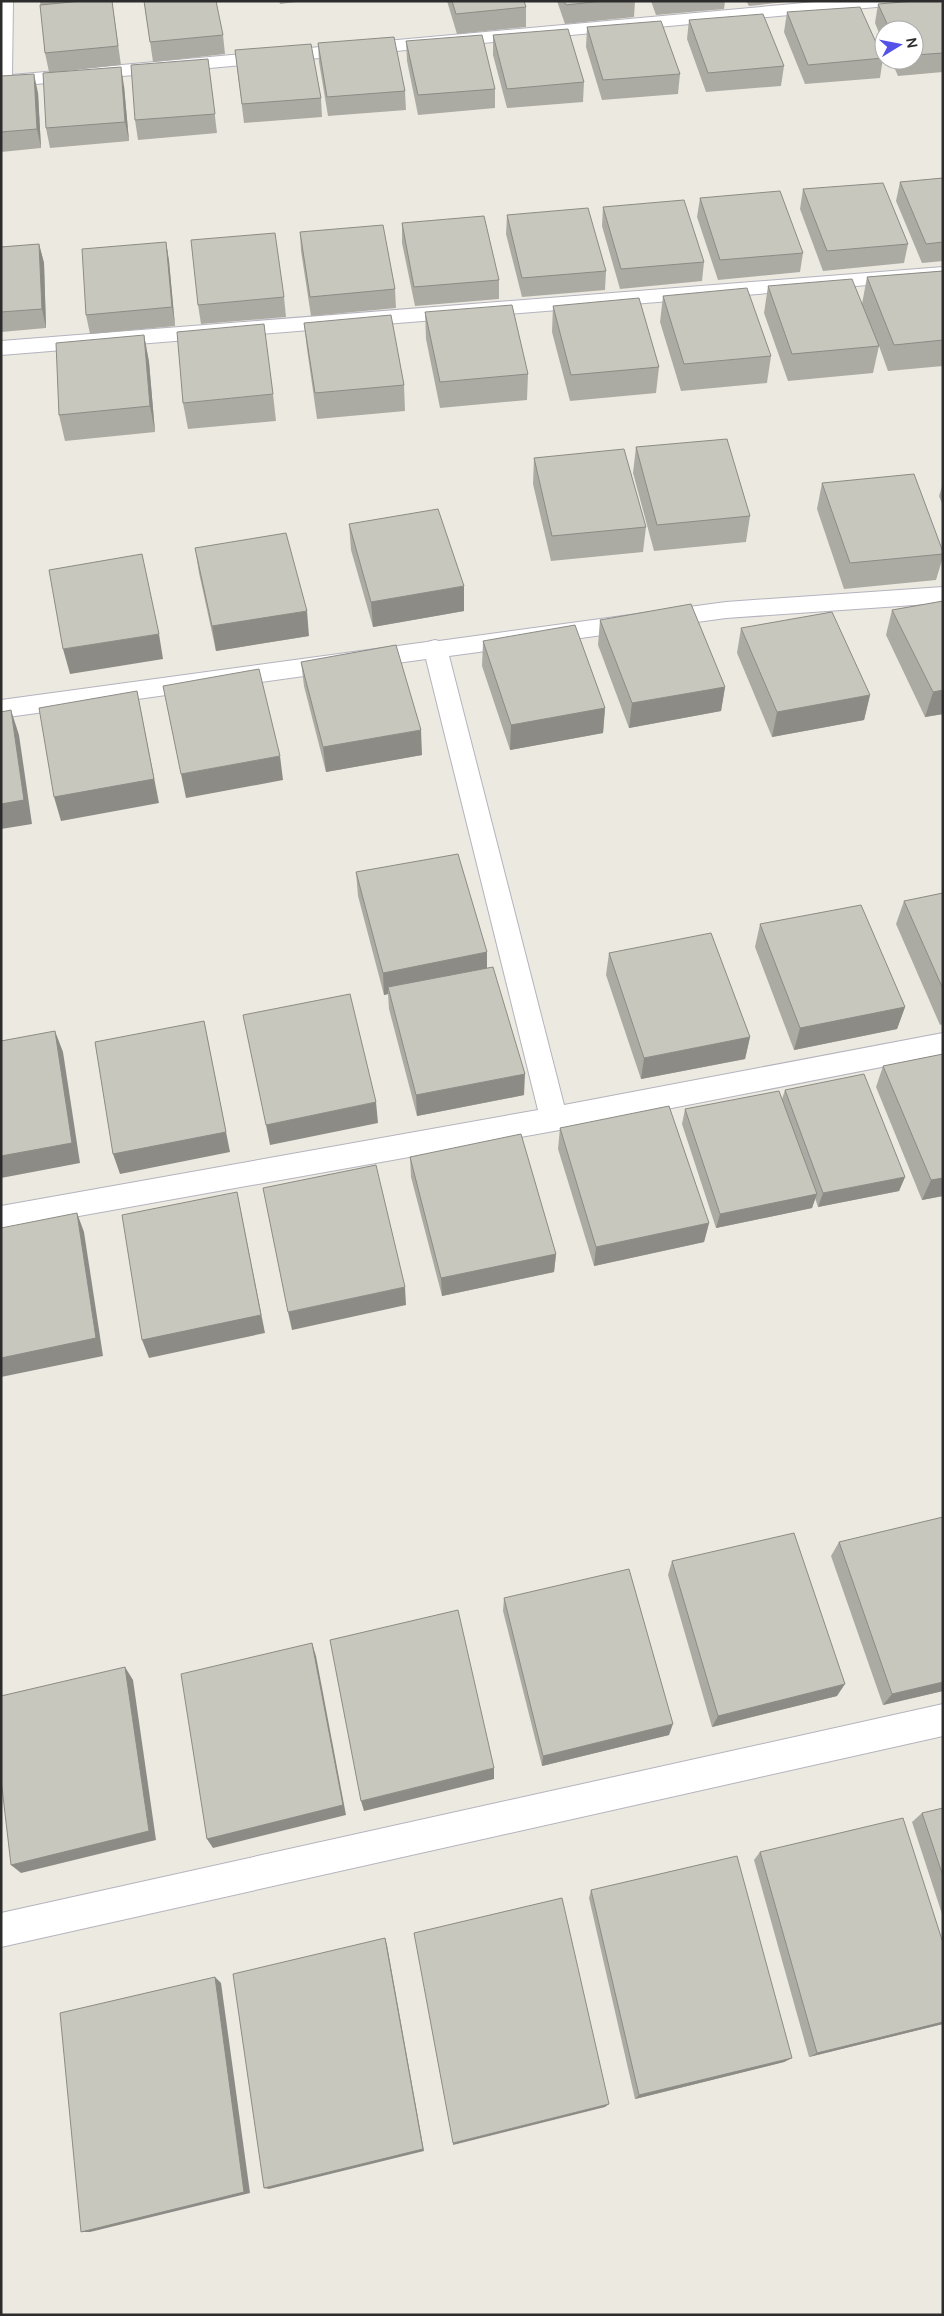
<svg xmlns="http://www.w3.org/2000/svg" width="944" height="2316" viewBox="0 0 944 2316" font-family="Manrope,sans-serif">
  <rect width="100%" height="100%" fill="#ece9e0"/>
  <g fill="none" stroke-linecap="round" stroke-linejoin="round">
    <g stroke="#b4b3be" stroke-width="2">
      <g id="minor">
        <path d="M1 1H13L12 75 826 1H896L893 5 887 6 3 87H1Z"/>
        <path d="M943 267V279L1 355V341Z"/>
        <path d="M943 587V603L726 618 449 656 564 1105 943 1033V1055L554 1131 1 1230V1206L538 1110 426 659 1 718V700L427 642 435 640 439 641 726 602Z"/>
        <path d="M943 1704V1736L1 1947V1913Z"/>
      </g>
    </g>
    <use href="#minor" fill="#fff" fill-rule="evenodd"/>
  </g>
  <g fill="#acaba3">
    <path d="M40 1H112L121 65 67 71 124 86 129 141 50 148 46 128 49 72 45 53Z"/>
    <path d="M144 1 223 35 225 54 153 62Z"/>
    <path d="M279 1H304L280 4Z"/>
    <path d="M447 1H524L526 7V27L457 34Z"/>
    <path d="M557 1H635L634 17 565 24Z"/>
    <path d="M651 1H725L724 9 656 15Z"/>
    <path d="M746 1H796L749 6Z"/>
    <path d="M943 1V72L898 76 891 60H914V30H884V45L875 23 878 4Z"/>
    <path d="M787 12 883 58 880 78 805 84 784 32Z"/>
    <path d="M689 20 784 66 781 86 706 92 687 39Z"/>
    <path d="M587 27 680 74 678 94 602 100 586 47Z"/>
    <path d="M493 35 584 82 583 102 507 108 493 55Z"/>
    <path d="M406 41 495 89V108L418 115 407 61Z"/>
    <path d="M318 43 405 91 406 110 328 116 319 62Z"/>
    <path d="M235 50 321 98 322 117 244 123Z"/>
    <path d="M208 59 217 133 138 140 135 120Z"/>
    <path d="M1 76 38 93 41 148 1 152Z"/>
    <path d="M943 178V261L922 263 896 201 900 182Z"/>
    <path d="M803 189 908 244 904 263 823 271 800 209Z"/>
    <path d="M700 198 803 253 800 272 718 280 697 217Z"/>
    <path d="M603 207 704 262 702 281 620 289 602 226Z"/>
    <path d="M507 215 606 271 605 290 522 297 506 234Z"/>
    <path d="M402 223 499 280V299L415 306 402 243Z"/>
    <path d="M300 232 395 289 396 308 311 316 301 251Z"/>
    <path d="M166 242 169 261 175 326 90 334 86 315Z"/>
    <path d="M39 244 44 263 46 328 1 332V247Z"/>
    <path d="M943 271V366L888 371 879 346 873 373 788 381 764 313 768 286 862 304 867 277Z"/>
    <path d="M663 296 771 356 767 383 681 391 660 322Z"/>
    <path d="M284 297 286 317 201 324 198 305Z"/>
    <path d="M553 306 659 367 656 393 570 401 552 332Z"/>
    <path d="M425 312 528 374 527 400 440 408 426 339Z"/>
    <path d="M304 323 404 385 405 411 317 419 307 349Z"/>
    <path d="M144 335 149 362 155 432 65 441 59 415Z"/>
    <path d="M273 394 276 421 188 429 183 403Z"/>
    <path d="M636 447 750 516 746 542 654 551 633 473Z"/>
    <path d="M534 458 646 527 643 552 551 561 533 484Z"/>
    <path d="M822 483 943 552V557L936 580 844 589 817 509Z"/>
    <path d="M943 483V506L939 496Z"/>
    <path d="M349 524 464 611 373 627 351 550Z"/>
    <path d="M195 548 309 636 216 651 199 573Z"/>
    <path d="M943 601V714L925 717 886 635 892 610Z"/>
    <path d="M600 620 725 687 721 711 629 728 598 645Z"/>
    <path d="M741 628 870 695 864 720 772 737 737 653Z"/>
    <path d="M483 641 605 708 603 733 510 750 482 666Z"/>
    <path d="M301 662 422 755 326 772 304 686Z"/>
    <path d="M356 872 487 952V968L524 1095 417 1116 389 1009 388 994 384 995 358 896Z"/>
    <path d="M943 893V1024L940 1025 896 924 904 901Z"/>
    <path d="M760 924 905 1007 897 1029 794 1050 755 947Z"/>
    <path d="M609 953 750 1037 745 1059 641 1079 606 975Z"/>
    <path d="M943 1054V1196L922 1200 876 1087 883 1066Z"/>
    <path d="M785 1090 905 1177 899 1191 818 1207 815 1198 812 1208 716 1228 682 1124 685 1109 782 1099Z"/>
    <path d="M560 1128 709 1223 704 1242 594 1266 558 1149Z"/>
    <path d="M410 1157 556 1254 554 1272 442 1296 411 1177Z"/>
    <path d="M839 1542 943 1691 883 1705 831 1556Z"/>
    <path d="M672 1561 837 1696 712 1727 668 1575Z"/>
    <path d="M504 1598 669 1735 542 1766 503 1611Z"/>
    <path d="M943 1808V1917L912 1822 922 1813Z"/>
    <path d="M760 1852 943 1943V2024L809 2057 754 1860Z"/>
    <path d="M591 1890 792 2058 784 2062 635 2099 589 1898Z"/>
  </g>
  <g fill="#8c8b85">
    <path d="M121 67 124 86 129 141 125 122Z"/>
    <path d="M34 74 38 93 41 148 37 129Z"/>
    <path d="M166 242 169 261 175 326 172 307Z"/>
    <path d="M39 244 44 263 46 328 42 309Z"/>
    <path d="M144 335 149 362 155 432 150 406Z"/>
    <path d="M464 586V611L373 627 371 602Z"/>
    <path d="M307 611 309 636 216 651 212 626Z"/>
    <path d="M159 634 163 659 70 674 63 649Z"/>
    <path d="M725 687 721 711 629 728 632 703Z"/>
    <path d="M943 690V714L925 717 933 692Z"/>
    <path d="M137 691 159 803 61 821 54 797Z"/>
    <path d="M870 695 864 720 772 737 777 712Z"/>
    <path d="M605 708 603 733 510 750 511 725Z"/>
    <path d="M11 710 19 735 32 824 1 829V804Z"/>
    <path d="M421 730 422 755 326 772 323 747Z"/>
    <path d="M280 756 283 780 186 798 181 774Z"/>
    <path d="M487 952V975L388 987V994L384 995 383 973Z"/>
    <path d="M905 1007 897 1029 794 1050 800 1028Z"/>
    <path d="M204 1021 230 1152 120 1174 113 1154Z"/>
    <path d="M55 1031 63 1052 80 1163 1 1178V1156Z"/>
    <path d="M750 1037 745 1059 641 1079 644 1058Z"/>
    <path d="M525 1074 524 1095 417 1116 416 1095Z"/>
    <path d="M376 1102 378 1123 270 1145 266 1125Z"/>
    <path d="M905 1177 899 1191 818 1207 823 1193Z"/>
    <path d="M943 1178V1196L922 1200 931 1180Z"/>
    <path d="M237 1192 265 1333 149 1358 142 1340Z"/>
    <path d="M817 1194 812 1208 716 1228 720 1214Z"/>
    <path d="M77 1213 84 1232 103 1356 1 1377V1358Z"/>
    <path d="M709 1223 704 1242 594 1266 596 1247Z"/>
    <path d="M556 1254 554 1272 442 1296 441 1278Z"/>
    <path d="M405 1287 406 1305 292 1330 288 1312Z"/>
    <path d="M312 1643 316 1656 346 1815 213 1848 207 1839Z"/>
    <path d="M125 1667 133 1680 156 1840 21 1873 11 1865Z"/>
    <path d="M943 1682V1691L883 1705 892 1694Z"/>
    <path d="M845 1684 837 1696 712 1727 718 1716Z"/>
    <path d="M673 1724 669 1735 542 1766 543 1756Z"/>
    <path d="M494 1768V1779L364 1811 361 1801Z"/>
    <path d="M385 1938 387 1945 424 2151 269 2189 264 2188Z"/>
    <path d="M215 1977 221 1983 250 2193 90 2232H81Z"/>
    <path d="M943 2022V2024L809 2057 817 2053Z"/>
    <path d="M792 2058 784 2062 635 2099 639 2095Z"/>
    <path d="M609 2104 605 2107 453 2145V2143Z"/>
  </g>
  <g fill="#c8c7be" stroke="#8c8b85">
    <path d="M82 1H112L118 46 45 53 40 5Z"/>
    <path d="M144 1H216L223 35 150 42Z"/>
    <path d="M452 1H524L526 7 456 14Z"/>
    <path d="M564 1H602L566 5Z"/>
    <path d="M915 1H943V53L914 55V30H890L878 4Z"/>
    <path d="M860 7 883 58 808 65 787 12Z"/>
    <path d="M763 14 784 66 708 73 689 20Z"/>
    <path d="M661 21 680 74 603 80 587 27Z"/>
    <path d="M568 29 584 82 507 89 493 35Z"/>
    <path d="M482 35 495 89 418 95 406 41Z"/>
    <path d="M394 37 405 91 327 97 318 43Z"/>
    <path d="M311 44 321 98 242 104 235 50Z"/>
    <path d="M208 59 215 114 135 120 131 65Z"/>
    <path d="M121 67 125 122 46 128 43 73Z"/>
    <path d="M34 74 37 129 1 132V76Z"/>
    <path d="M943 178V242L926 244 900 182Z"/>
    <path d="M883 183 908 244 827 251 803 189Z"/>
    <path d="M780 191 803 253 720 260 700 198Z"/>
    <path d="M684 200 704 262 621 269 603 207Z"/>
    <path d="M588 208 606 271 522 278 507 215Z"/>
    <path d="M484 216 499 280 414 287 402 223Z"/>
    <path d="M383 225 395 289 310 297 300 232Z"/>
    <path d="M275 233 284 297 198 305 191 240Z"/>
    <path d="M166 242 172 307 86 315 82 249Z"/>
    <path d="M39 244 42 309 1 312V247Z"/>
    <path d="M943 271V340L894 345 867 277Z"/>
    <path d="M852 279 879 346 792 354 768 286Z"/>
    <path d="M747 288 771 356 684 364 663 296Z"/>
    <path d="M639 298 659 367 571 375 553 306Z"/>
    <path d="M512 305 528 374 440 382 425 312Z"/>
    <path d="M391 315 404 385 315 393 304 323Z"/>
    <path d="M264 324 273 394 183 403 177 332Z"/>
    <path d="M144 335 150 406 59 415 56 343Z"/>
    <path d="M727 439 750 516 657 525 636 447Z"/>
    <path d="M624 449 646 527 552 536 534 458Z"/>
    <path d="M914 474 943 552V554L850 563 822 483Z"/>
    <path d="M438 509 464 586 371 602 349 524Z"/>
    <path d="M286 533 307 611 212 626 195 548Z"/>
    <path d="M142 554 159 634 63 649 49 570Z"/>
    <path d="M943 601V690L933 692 892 610Z"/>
    <path d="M691 604 725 687 632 703 600 620Z"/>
    <path d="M832 612 870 695 777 712 741 628Z"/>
    <path d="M575 625 605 708 511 725 483 641Z"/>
    <path d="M396 645 421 730 323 747 301 662Z"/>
    <path d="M259 669 280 756 181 774 163 686Z"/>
    <path d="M137 691 154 779 54 797 39 708Z"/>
    <path d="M11 710 24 800 1 804V712Z"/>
    <path d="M458 854 487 952 383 973 356 872Z"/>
    <path d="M943 893V989L904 901Z"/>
    <path d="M861 905 905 1007 800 1028 760 924Z"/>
    <path d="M711 933 750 1037 644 1058 609 953Z"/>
    <path d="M493 967 525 1074 416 1095 388 987Z"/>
    <path d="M350 994 376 1102 266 1125 243 1015Z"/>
    <path d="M204 1021 226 1132 113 1154 95 1042Z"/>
    <path d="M55 1031 72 1143 1 1156V1041Z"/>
    <path d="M943 1054V1178L931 1180 883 1066Z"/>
    <path d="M864 1074 905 1177 823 1193 785 1090Z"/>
    <path d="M779 1091 817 1194 720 1214 685 1109Z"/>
    <path d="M669 1106 709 1223 596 1247 560 1128Z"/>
    <path d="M521 1134 556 1254 441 1278 410 1157Z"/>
    <path d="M376 1165 405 1287 288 1312 263 1188Z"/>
    <path d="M237 1192 261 1315 142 1340 122 1215Z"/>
    <path d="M77 1213 96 1338 1 1358V1228Z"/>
    <path d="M943 1517V1682L892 1694 839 1542Z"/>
    <path d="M794 1533 845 1684 718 1716 672 1561Z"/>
    <path d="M629 1569 673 1724 543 1756 504 1598Z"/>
    <path d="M458 1610 494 1768 361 1801 330 1640Z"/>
    <path d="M312 1643 343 1805 207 1839 181 1674Z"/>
    <path d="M125 1667 149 1831 11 1865 1 1779V1696Z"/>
    <path d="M943 1808V1876L922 1813Z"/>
    <path d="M903 1818 943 1943V2022L817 2053 760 1852Z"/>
    <path d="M737 1856 792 2058 639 2095 591 1890Z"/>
    <path d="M562 1898 609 2104 453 2143 414 1933Z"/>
    <path d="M385 1938 423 2149 264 2188 233 1974Z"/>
    <path d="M215 1977 244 2192 81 2232 60 2013Z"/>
  </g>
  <rect width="944" height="2316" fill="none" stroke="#2c2c2c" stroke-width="5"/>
  <g transform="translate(899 45) rotate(80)"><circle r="24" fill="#ffffff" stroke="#ababab"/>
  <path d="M0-4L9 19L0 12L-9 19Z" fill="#5552e7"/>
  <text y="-8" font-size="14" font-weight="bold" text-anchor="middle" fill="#2c2c2c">N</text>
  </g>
</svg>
